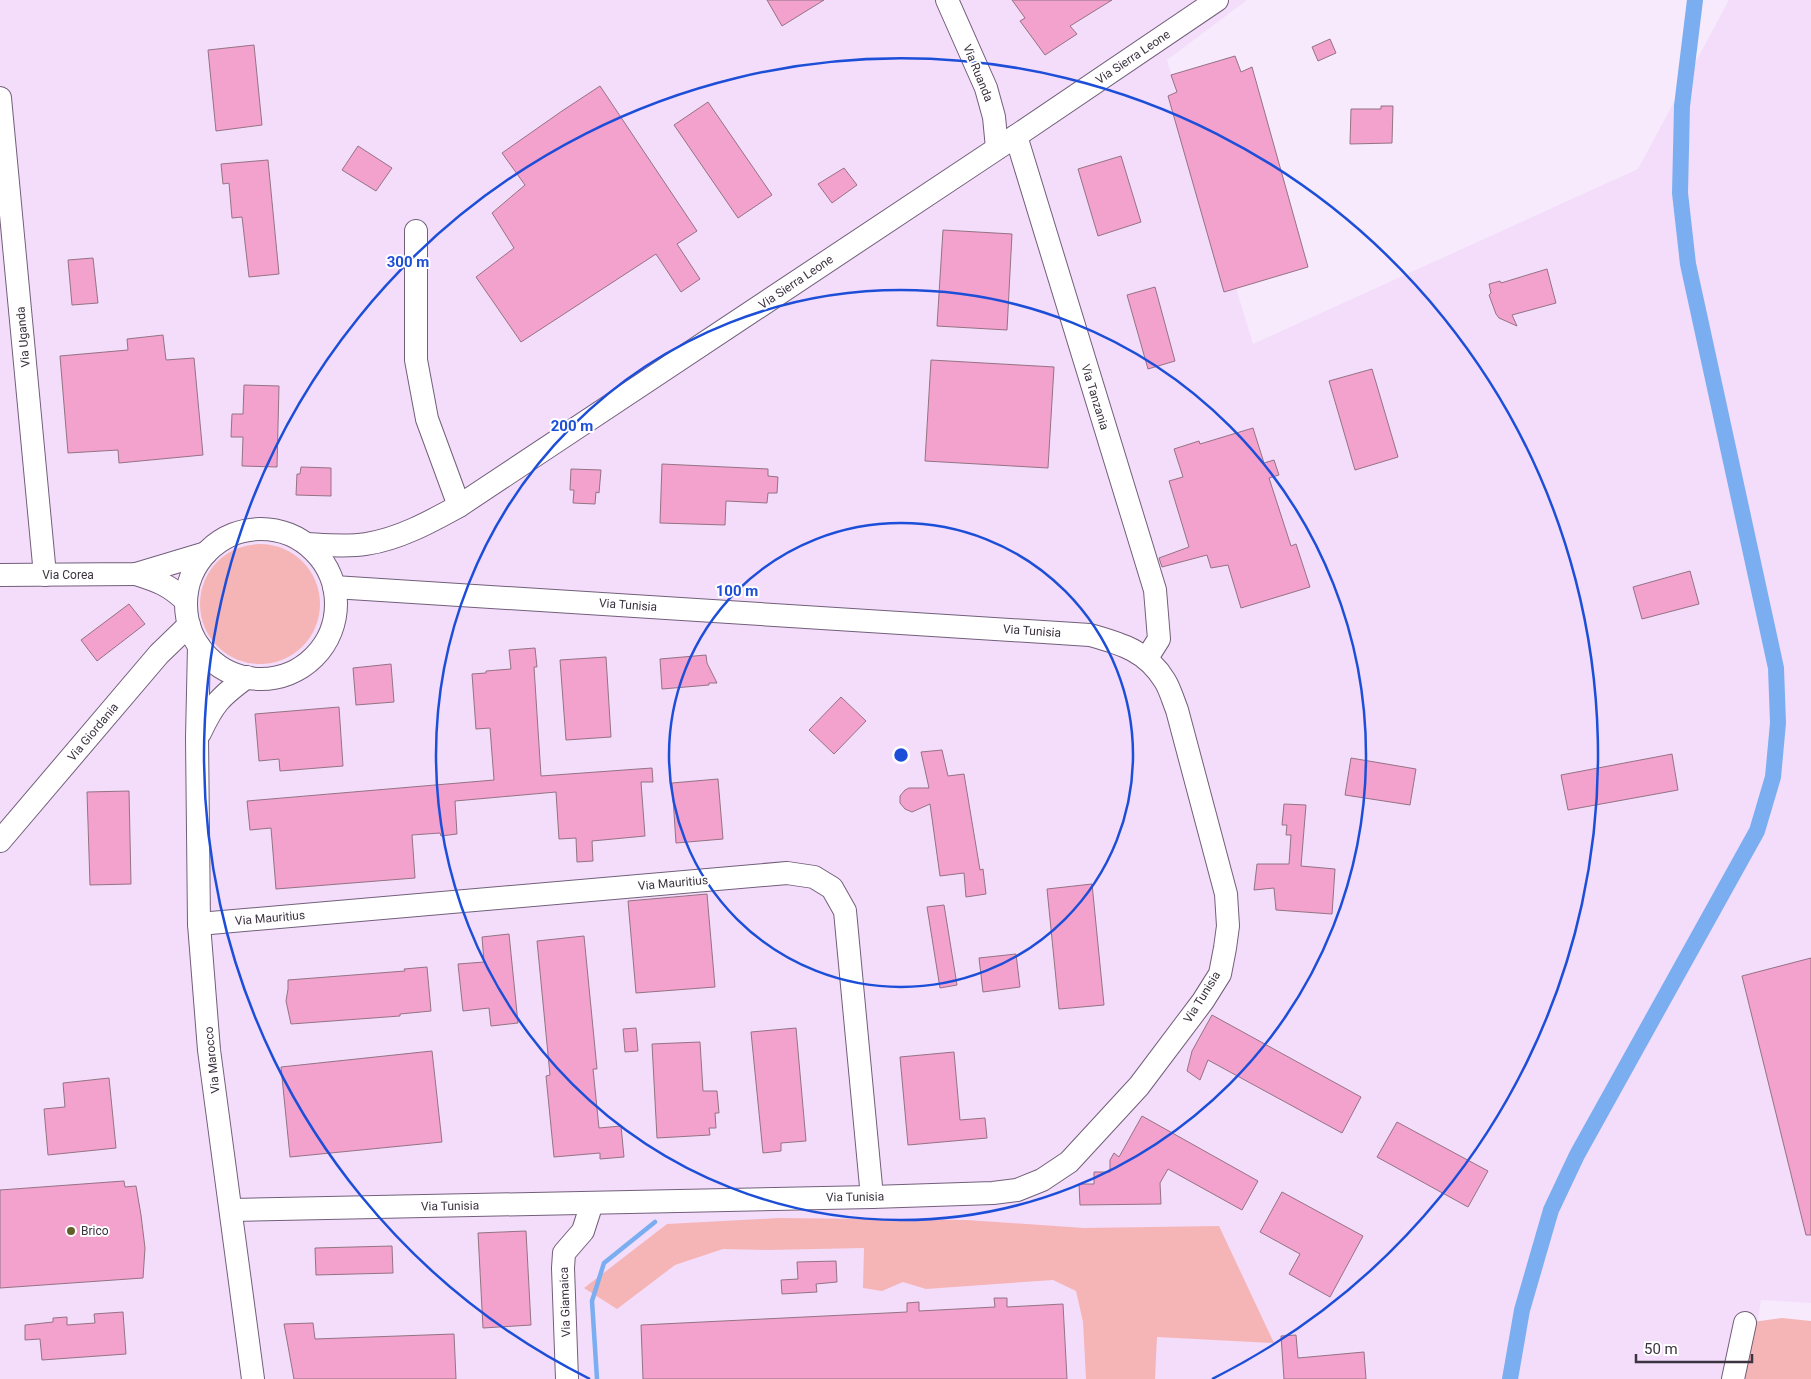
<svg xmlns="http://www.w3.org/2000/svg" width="1811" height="1379" viewBox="0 0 1811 1379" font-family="Roboto,sans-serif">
  <rect width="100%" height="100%" fill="#f7eafc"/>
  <path fill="#f3ddfb" d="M0 0H1247L1167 60 1253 344 1638 169 1729 0H1811V1303L1761 1300 1748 1379H0Z"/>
  <g fill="#f5b5b7">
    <circle cx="260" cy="604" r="60"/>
    <path d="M779 1218 967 1220 1084 1228 1219 1226 1274 1343 1157 1337 1155 1379H1086L1083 1322 1076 1291 1053 1280 926 1289 903 1282 882 1291 863 1288 864 1248 768 1250 723 1249 675 1265 617 1309 584 1288 667 1224Z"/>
    <path d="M1782 1318 1811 1321V1379H1733L1745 1323Z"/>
  </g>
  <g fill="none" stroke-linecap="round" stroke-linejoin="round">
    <path stroke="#7baef0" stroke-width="4.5" d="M597 1379 592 1301 604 1263 655 1222"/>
    <path stroke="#7baef0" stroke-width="16" d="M1510 1379 1522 1310 1551 1210 1577 1155 1757 831 1773 777 1778 723 1776 668 1688 264 1680 193 1682 106 1695 0"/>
  </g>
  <g fill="#f3a1cd" stroke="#947384">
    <path d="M767 0H824L782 26Z"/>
    <path d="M1012 0H1112L1070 26 1077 34 1045 55 1020 21 1025 18Z"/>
    <path d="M1330 39 1336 53 1318 61 1312 47Z"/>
    <path d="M254 45 262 125 216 131 208 50Z"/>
    <path d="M1235 56 1241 72 1252 67 1308 267 1224 292 1168 96 1177 92 1171 75Z"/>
    <path d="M600 86 697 231 677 244 700 279 681 292 656 254 521 342 476 277 514 248 492 213 525 185 502 153 562 111Z"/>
    <path d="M708 102 772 195 738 218 674 125Z"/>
    <path d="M1381 106H1393L1392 143 1350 144 1351 109H1381Z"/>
    <path d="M358 146 392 168 376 191 342 170Z"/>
    <path d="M1121 156 1141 222 1098 236 1078 169Z"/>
    <path d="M268 160 279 274 249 277 242 217 232 218 229 183 223 184 221 164Z"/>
    <path d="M844 168 857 185 832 203 818 184Z"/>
    <path d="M943 230 1012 234 1007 330 937 326Z"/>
    <path d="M93 258 98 303 72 305 68 260Z"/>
    <path d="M1547 269 1556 303 1512 315 1517 326 1499 318 1496 314 1489 295 1491 293 1489 284 1500 281 1501 283Z"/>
    <path d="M1155 287 1175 361 1148 369 1127 295Z"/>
    <path d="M163 335 166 360 194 358 203 455 119 463 118 450 68 453 60 356 128 350 127 339Z"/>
    <path d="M931 360 1054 367 1048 468 925 461Z"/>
    <path d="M1372 369 1398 457 1355 470 1329 381Z"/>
    <path d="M244 385 279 386 277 467 242 466 243 437H231L232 414H243Z"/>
    <path d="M1253 428 1264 463 1274 460 1279 475 1269 478 1291 546 1296 544 1310 587 1241 608 1228 565 1211 568 1207 555 1162 567 1159 558 1189 547 1169 481 1183 477 1174 449 1199 441 1200 444Z"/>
    <path d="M662 464 768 469V476L778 477 777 493H768L767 503 726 501 725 525 660 523Z"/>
    <path d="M301 467 331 468V496L296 495 297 474H300Z"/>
    <path d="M571 469 601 470 599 493 596 492 595 504 573 503 574 490H570Z"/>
    <path d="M1690 571 1699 604 1642 619 1633 587Z"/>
    <path d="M129 604 145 624 97 661 81 640Z"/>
    <path d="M535 648 537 667H534L541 776 652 768 653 782H641L645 836 592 841 593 861 577 862 576 838 559 839 556 792 455 801 457 834 441 836 440 833 412 835 415 878 276 889 271 828 250 830 247 801 494 780 490 728 476 729 472 674 486 673V671L511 669 509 650Z"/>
    <path d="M706 655 707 663 717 683H709V685L662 689 660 659Z"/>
    <path d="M606 657 611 737 566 740 560 660Z"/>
    <path d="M391 664 394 702 356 705 353 668Z"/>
    <path d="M841 697 866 721 834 754 809 730Z"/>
    <path d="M339 707 343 766 280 771 279 759 259 761 255 714Z"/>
    <path d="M942 750 948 776 964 774 980 870 983 869 986 894 966 897 964 873 940 876 930 804 912 812 905 809 900 803V796L905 790 909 788H929L921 752Z"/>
    <path d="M1672 754 1678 790 1568 810 1561 775Z"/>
    <path d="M1351 758 1416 769 1410 805 1345 795Z"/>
    <path d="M718 779 723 839 676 843 672 783Z"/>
    <path d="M129 791 131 884 90 885 87 792Z"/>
    <path d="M1284 804 1306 805 1301 866 1335 869 1332 914 1276 910 1274 888 1254 890 1257 864H1289L1291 835H1286L1287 825H1282Z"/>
    <path d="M1092 884 1104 1005 1059 1009 1047 889Z"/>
    <path d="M707 894 715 987 636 993 628 901Z"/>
    <path d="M944 905 957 985 940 988 927 907Z"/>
    <path d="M509 934 518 1023 491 1026 489 1008 463 1011 458 964 484 962 482 937Z"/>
    <path d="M584 936 597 1069H593L599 1128 621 1126 624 1157 600 1159V1153L554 1157 546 1076 550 1075 537 941Z"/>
    <path d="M1016 954 1020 987 983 992 979 958Z"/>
    <path d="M1811 958V1235H1806L1742 976Z"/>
    <path d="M427 967 431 1011 400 1014V1016L291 1024 286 1001 288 989V980L405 971 404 969Z"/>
    <path d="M1212 1015 1361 1097 1342 1133 1208 1060 1200 1080 1187 1071 1192 1051Z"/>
    <path d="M636 1028 638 1051 625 1052 623 1029Z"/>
    <path d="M796 1028 806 1141 781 1143V1151L763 1153 751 1032Z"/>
    <path d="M700 1042 703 1091H717L719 1113H715L716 1128H709L710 1135 657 1138 652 1044Z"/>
    <path d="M432 1051 442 1142 290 1157 281 1067Z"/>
    <path d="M954 1052 960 1120 985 1118 987 1138 908 1145 900 1057Z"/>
    <path d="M109 1078 116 1148 48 1155 44 1109 65 1107 63 1083Z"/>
    <path d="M1142 1116 1258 1181 1242 1210 1168 1169 1160 1183 1161 1204 1080 1205 1079 1184H1094V1172H1110V1160L1114 1153 1119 1157Z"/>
    <path d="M1397 1122 1488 1171 1468 1207 1377 1157Z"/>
    <path d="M124 1181 125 1187 136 1186 141 1215 145 1248 143 1278 0 1288V1190Z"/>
    <path d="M1282 1192 1363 1236 1330 1297 1289 1274 1300 1254 1260 1232Z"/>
    <path d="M526 1231 531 1325 483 1328 478 1233Z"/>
    <path d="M392 1246 393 1273 316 1275 315 1248Z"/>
    <path d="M836 1261 837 1282 816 1284 817 1292 782 1294 781 1280 798 1279 797 1262Z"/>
    <path d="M994 1298H1007V1307L1063 1304 1067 1379H643L641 1325 907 1312V1303L919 1302V1311L995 1307Z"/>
    <path d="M123 1312 126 1354 42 1360 40 1339 25 1340V1325L53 1322V1318L67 1317V1325L95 1323 94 1314Z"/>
    <path d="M313 1323 315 1339 454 1334 456 1379H294L284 1324Z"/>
    <path d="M1296 1335 1298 1358 1364 1352 1366 1379H1284L1281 1336Z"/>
  </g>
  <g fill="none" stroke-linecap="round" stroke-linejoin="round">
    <g stroke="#725f7a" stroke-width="24">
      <g id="minor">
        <path d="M947 0 986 88 994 117 997 148"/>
        <path d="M0 98 45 575"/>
        <path d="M1016 136 1155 590 1159 639 1147 658"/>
        <path d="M416 231V360L427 419 459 506"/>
        <circle cx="261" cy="604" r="75"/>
        <path d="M307 544C326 545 347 547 366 544 399 539 430 522 459 506L1016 136 1217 0"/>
        <path d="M136 574C158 581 169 585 186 601"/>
        <path d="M0 575 136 574 206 553"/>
        <path d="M199 646 197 738 199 924 209 1050 253 1379"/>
        <path d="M200 733C214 703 220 697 247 677"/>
        <path d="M0 841 159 654 189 625"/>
        <path d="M199 924 787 873 814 877 832 888 845 911 872 1197"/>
        <path d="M231 1210 872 1197 993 1193 1017 1190 1042 1180 1069 1162 1139 1086 1203 1001 1220 974 1225 948 1228 926 1226 894 1177 710C1173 700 1170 689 1165 681 1147 651 1122 644 1090 635L334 587"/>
        <path d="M567 1379 563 1268 564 1253 583 1231 592 1203"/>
        <path d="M1733 1379 1745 1323"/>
      </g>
    </g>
    <use href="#minor" stroke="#fff" stroke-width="22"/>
  </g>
  <g fill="none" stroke="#1d4ed8" stroke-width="2.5">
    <circle cx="901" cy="755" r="232"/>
    <circle cx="901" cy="755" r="465"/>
    <path d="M590 1379A697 697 0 1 1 1212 1379"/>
  </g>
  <circle fill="#61602d" stroke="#fff" stroke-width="2" cx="71" cy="1231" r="5"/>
  <g text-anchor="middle" stroke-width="4" stroke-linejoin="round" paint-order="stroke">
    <g font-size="12" fill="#3b333f" stroke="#fff">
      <text transform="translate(1133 57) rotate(-34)" y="4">Via Sierra Leone</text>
      <text transform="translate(978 73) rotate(68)" y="4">Via Ruanda</text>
      <text transform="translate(796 282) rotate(-34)" y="4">Via Sierra Leone</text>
      <text transform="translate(23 337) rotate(-95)" y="4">Via Uganda</text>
      <text transform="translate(1095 397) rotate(73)" y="4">Via Tanzania</text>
      <text x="68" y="579">Via Corea</text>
      <text transform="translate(628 605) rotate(4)" y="4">Via Tunisia</text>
      <text transform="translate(1032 631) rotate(4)" y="4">Via Tunisia</text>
      <text transform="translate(93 732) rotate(-50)" y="4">Via Giordania</text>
      <text transform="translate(673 883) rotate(-5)" y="4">Via Mauritius</text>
      <text transform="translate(270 918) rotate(-5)" y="4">Via Mauritius</text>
      <text transform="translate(1202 997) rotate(-58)" y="4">Via Tunisia</text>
      <text transform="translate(212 1060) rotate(-96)" y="4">Via Marocco</text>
      <text transform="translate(855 1197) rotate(-1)" y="4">Via Tunisia</text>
      <text transform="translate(450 1206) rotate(-1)" y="4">Via Tunisia</text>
      <text transform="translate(565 1302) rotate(-92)" y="4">Via Giamaica</text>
    </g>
    <g font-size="12" fill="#3b333f" stroke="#fff" text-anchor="start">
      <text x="81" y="1235">Brico</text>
    </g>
  </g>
  <circle cx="901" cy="755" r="8" fill="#1d4ed8" stroke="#fff" stroke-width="2.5"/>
  <g font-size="15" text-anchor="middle" font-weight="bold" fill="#1d4ed8" stroke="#fff" stroke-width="4" stroke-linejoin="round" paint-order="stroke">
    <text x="408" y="267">300 m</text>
    <text x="572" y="431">200 m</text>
    <text x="737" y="596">100 m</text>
  </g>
  <path d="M1636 1354v8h116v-8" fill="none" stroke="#3b333f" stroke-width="2.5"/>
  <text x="1644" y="1354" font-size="15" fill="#3b333f" stroke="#ffffff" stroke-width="4" paint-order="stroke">50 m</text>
</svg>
